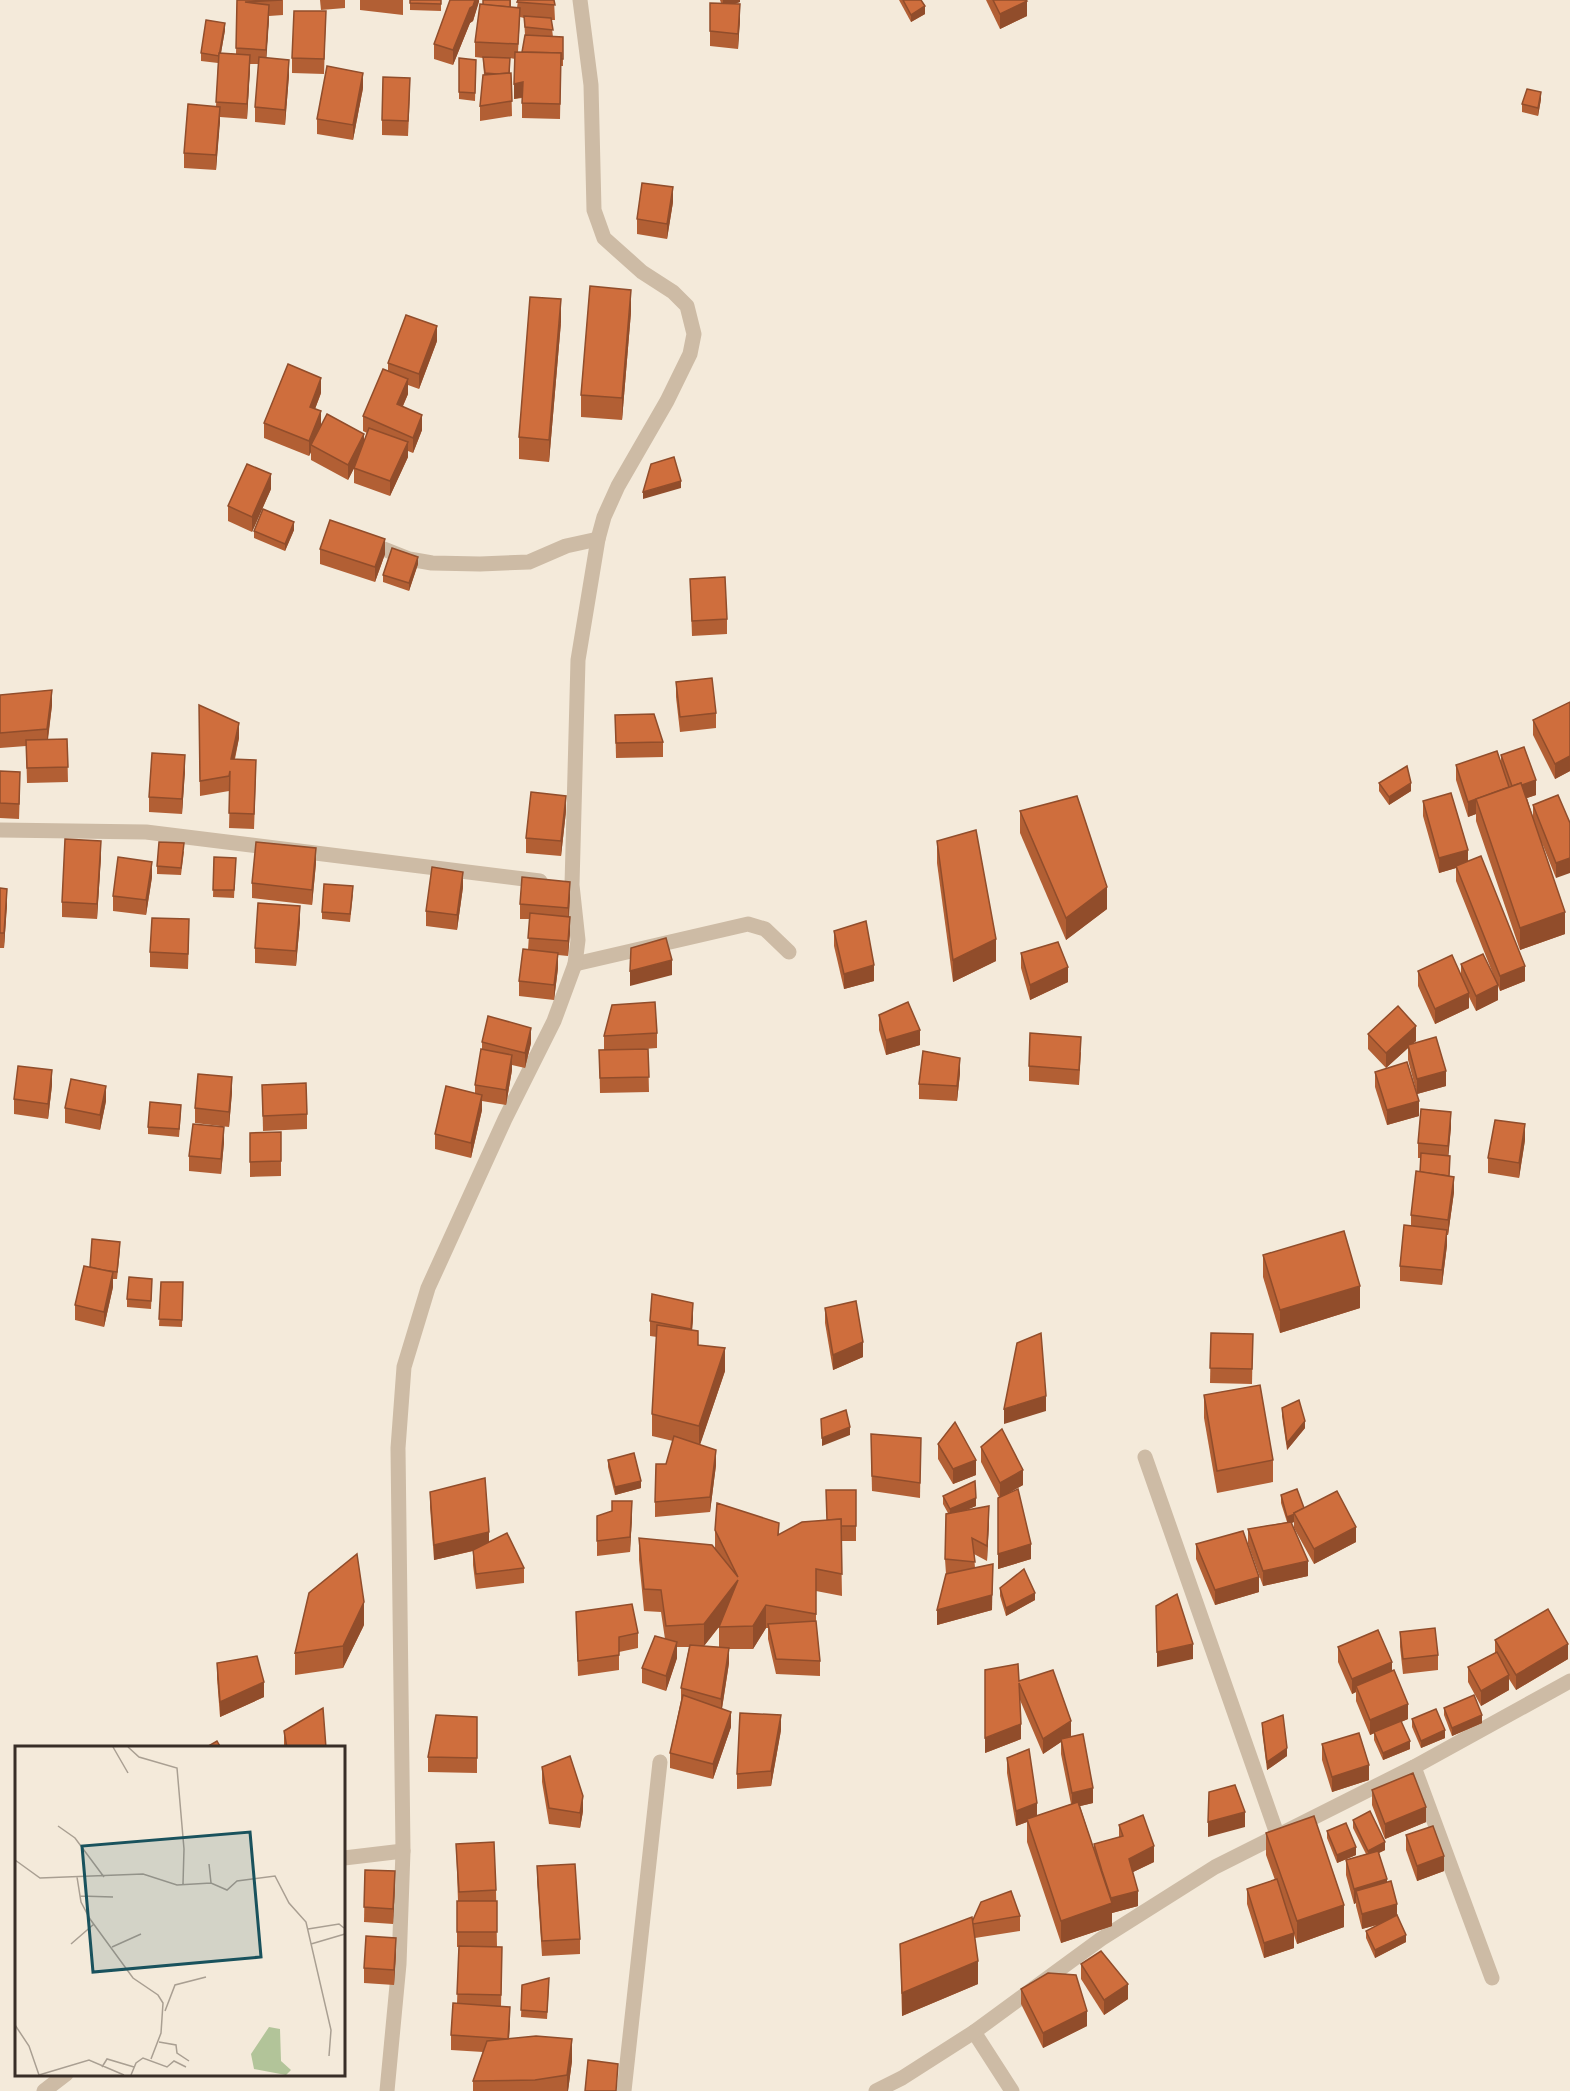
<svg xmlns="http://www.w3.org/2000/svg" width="1570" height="2091" viewBox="0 0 1570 2091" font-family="'Varela Round',sans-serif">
  <rect width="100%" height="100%" fill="#f4eada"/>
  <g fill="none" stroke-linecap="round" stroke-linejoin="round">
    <g stroke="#cdbba5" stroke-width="15">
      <path d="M366 542 409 559 432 563 480 564 529 562 566 546 598 539"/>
      <path d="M0 830 146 832 540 881"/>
      <path d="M575 964 748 924 765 929 789 952"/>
      <path d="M1145 1457 1277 1834"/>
      <path d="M1414 1767 1492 1978"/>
      <path d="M344 1858 403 1851"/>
      <path d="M974 2032 1012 2091"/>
      <path d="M44 2091 66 2074"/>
      <path d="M387 2091 399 1964 403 1851 398 1448 404 1367 428 1288 505 1119 554 1021 575 964 578 940 572 885 578 660 598 539 604 517 618 486 667 401 690 354 694 334 687 306 673 292 642 272 604 238 594 210 591 85 580 0"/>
      <path d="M624 2091 660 1762"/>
      <path d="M876 2091 902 2078 974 2032 1101 1939 1215 1867 1414 1767 1570 1681"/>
    </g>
  </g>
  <g fill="#b25f34" fill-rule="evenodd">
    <path d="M237 0H283V15L269 16 266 58 289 75 285 125 255 122V107L259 64H250L247 119 220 117 216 170 184 168V153L216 106 218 63 201 61V53L225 30 221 53 236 54Z"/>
    <path d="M320 0H345V8L321 10Z"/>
    <path d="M360 0H403V15L360 10Z"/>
    <path d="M410 0H441V11L410 10Z"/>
    <path d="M479 0 473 21 470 23 453 65 434 59V44Z"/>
    <path d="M511 0V7L517 8 518 0H554L555 20H551L553 37H563V66H561L560 119 522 118V98L514 99 515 59 510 58V73H511L512 116 480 121V106L484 75 483 58 475 57V42L483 5ZM520 17 524 18 525 35 543 36 522 52H518Z"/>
    <path d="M720 0H740V2L734 4 740 19 738 49 710 46V3H721Z"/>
    <path d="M899 0H921L925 14 911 22Z"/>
    <path d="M986 0H1026L1027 16 1000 29Z"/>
    <path d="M326 11 324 74 292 73V58Z"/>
    <path d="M459 58 476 60 475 101 459 99Z"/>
    <path d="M363 88 353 140 317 134V119Z"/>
    <path d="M410 93 408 136 382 135V120Z"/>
    <path d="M1541 99 1538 116 1522 112V104Z"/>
    <path d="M673 202 667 239 637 234V219Z"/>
    <path d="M631 312 622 420 581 417V395Z"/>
    <path d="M561 322 549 462 519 459V437Z"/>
    <path d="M437 341 419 389 408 385V394L403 406 422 430 413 453 408 451V457L390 496 354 483V468L348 480 311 460V452L309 456 264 438V423L321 393 315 409 321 425 364 441 367 433 363 431V416L388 371V363Z"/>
    <path d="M271 489 252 532 228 521V506Z"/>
    <path d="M294 530 285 551 254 538V531Z"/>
    <path d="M320 549 385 554 375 582 320 564Z"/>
    <path d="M418 564 409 591 383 582V575Z"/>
    <path d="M690 579 727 619V634L692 636Z"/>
    <path d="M676 682 716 713V728L680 732 676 697Z"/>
    <path d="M0 695 52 705 48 740 67 739 68 782 27 783 26 746 0 748Z"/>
    <path d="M1570 702V771L1555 779 1533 735V720Z"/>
    <path d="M199 705 239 738 235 759 256 775 254 829 229 828 230 788 229 791 200 796Z"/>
    <path d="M615 715 663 742V757L616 758Z"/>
    <path d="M1501 755 1536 795 1527 798 1533 817V805L1558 795 1556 878 1542 843 1565 934 1520 950 1476 821V814L1468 817 1456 780V765L1501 764Z"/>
    <path d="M185 770 182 814 149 812V797Z"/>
    <path d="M0 771 20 787 19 819 0 818Z"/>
    <path d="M1379 783 1411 791 1389 805 1379 791Z"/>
    <path d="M1423 801 1468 862 1525 981 1500 991 1498 986V1000L1476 1011 1469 997V1008L1435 1024 1418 986V971L1461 974V964L1497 984 1456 881V868L1439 873 1423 816Z"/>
    <path d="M566 811 561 856 526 853V838Z"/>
    <path d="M1020 811 1107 909 1066 940 1020 833Z"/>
    <path d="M937 841 996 961 953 982 937 863Z"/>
    <path d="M184 851 181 875 157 874V866Z"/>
    <path d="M101 856 97 919 62 917V902Z"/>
    <path d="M214 857 236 858 234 898 213 897Z"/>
    <path d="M316 863 312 905 252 898V883Z"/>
    <path d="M152 877 146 915 113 911V896Z"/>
    <path d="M463 887 457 930 426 926V911Z"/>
    <path d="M0 888 7 904 4 948H0Z"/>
    <path d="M353 894 350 922 322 919V912Z"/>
    <path d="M570 897 569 916 570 932 568 956 558 955V968L554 1000 519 996V981L528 950 530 919H520V904Z"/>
    <path d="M300 921 296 966 255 963V948Z"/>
    <path d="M834 931 874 981 844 989 834 946Z"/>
    <path d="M189 934 188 969 150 967V952Z"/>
    <path d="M1021 953 1068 982 1030 1000 1021 968Z"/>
    <path d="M879 1015 920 1045 886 1055 879 1030Z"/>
    <path d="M657 1033V1048L644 1049H648L649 1092 600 1093 599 1050H604V1036Z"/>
    <path d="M1368 1034 1416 1041 1412 1044 1446 1086 1417 1094 1408 1060V1048L1386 1068 1368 1049Z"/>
    <path d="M482 1042 531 1043 525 1068 512 1065V1070L506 1105 482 1101V1110L471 1158 435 1149V1134L475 1093V1085L482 1049Z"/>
    <path d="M1081 1052 1079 1085 1029 1081V1066Z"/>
    <path d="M1375 1072 1419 1116 1387 1125 1375 1087Z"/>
    <path d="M960 1073 957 1101 919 1099V1084Z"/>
    <path d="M52 1085 48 1119 14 1114V1099Z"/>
    <path d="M262 1085 307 1114V1129L263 1131Z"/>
    <path d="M232 1092 229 1127 195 1123V1108Z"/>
    <path d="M106 1101 100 1130 65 1123V1108Z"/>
    <path d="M181 1112 179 1137 148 1134V1127Z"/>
    <path d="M1451 1127 1448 1156 1450 1164 1449 1176 1454 1192 1448 1235H1447V1245L1442 1285 1400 1281V1266L1411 1225V1215L1420 1172 1421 1158H1418V1143Z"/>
    <path d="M281 1132V1176L250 1177V1133Z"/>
    <path d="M1525 1140 1519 1178 1488 1173V1158Z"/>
    <path d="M224 1142 221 1174 189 1171V1156Z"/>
    <path d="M120 1250 117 1279H113V1287L104 1327 75 1320V1305L90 1267Z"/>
    <path d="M1263 1255 1360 1308 1280 1333 1263 1277Z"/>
    <path d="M161 1282H183L182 1327 159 1326Z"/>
    <path d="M152 1286 151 1309 127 1307V1299Z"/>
    <path d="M825 1308 863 1357 833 1370 825 1323Z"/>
    <path d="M693 1318 692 1330 698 1345 725 1371 700 1444 716 1465 710 1512 655 1517V1502L673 1441 652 1436V1414L657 1337 650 1336V1321Z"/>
    <path d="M1211 1333 1253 1334 1252 1384 1210 1383Z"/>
    <path d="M1204 1395 1273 1460V1482L1217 1493 1204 1418Z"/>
    <path d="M1282 1408 1305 1428 1287 1450 1282 1416Z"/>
    <path d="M921 1438 920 1498 872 1491 871 1449Z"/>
    <path d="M938 1444 976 1475 953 1484 938 1459Z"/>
    <path d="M981 1447 1023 1485 1008 1493 1031 1559 998 1569V1498L999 1497 981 1462Z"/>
    <path d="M608 1460 641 1488 615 1495 608 1467Z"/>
    <path d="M856 1490V1541H841L842 1596 816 1591V1622L820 1661V1676L776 1674 768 1639V1628H766L753 1649H729V1663L722 1709 731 1727 713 1779 670 1768V1753L681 1700V1688L689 1647H677V1658L666 1691 642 1683V1668L665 1639 661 1612 644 1611 639 1560V1538L715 1548V1530L779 1535 827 1520ZM719 1627V1647L704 1646Z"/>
    <path d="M430 1492 489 1542 524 1568V1583L476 1589 473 1565V1551L434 1560 430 1507Z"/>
    <path d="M1281 1495 1304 1508 1356 1542 1314 1564 1294 1528V1522L1291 1523 1308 1576 1263 1586 1248 1544V1529L1287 1522 1281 1503Z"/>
    <path d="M943 1496 976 1506 966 1510 989 1521 987 1561 974 1554 975 1568 992 1610 937 1625 946 1574 945 1559 948 1513 943 1504Z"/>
    <path d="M597 1516H632L630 1552 597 1556Z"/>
    <path d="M1196 1544 1259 1592 1215 1605 1196 1559Z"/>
    <path d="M1000 1588 1035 1600 1006 1616 1000 1596Z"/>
    <path d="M576 1612 638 1633V1648L619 1652V1670L578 1676Z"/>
    <path d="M364 1625 343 1668 295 1675V1653Z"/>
    <path d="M1400 1632 1438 1655V1670L1403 1674 1400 1647Z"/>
    <path d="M1495 1640 1568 1659 1516 1690 1509 1679V1690L1481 1706 1468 1682V1667L1495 1653Z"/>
    <path d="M1338 1647 1392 1671 1408 1719 1401 1722 1410 1749 1383 1760 1374 1740V1733L1370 1735 1356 1701V1692L1352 1694 1338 1662Z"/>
    <path d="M217 1663 264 1697 220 1717 217 1678Z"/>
    <path d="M1019 1681 1071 1736 1093 1803 1080 1806 1094 1850V1844L1119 1837V1825L1154 1862 1133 1872 1138 1906 1112 1913V1926L1061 1943 1027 1842V1822L1016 1826 1007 1773V1758L1037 1816 1071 1804 1061 1754V1742L1043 1754 1020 1700 1021 1739 985 1753Z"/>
    <path d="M1444 1708 1482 1723 1452 1736 1444 1715Z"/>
    <path d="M477 1717V1773L428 1772V1757Z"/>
    <path d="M1412 1719 1445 1738 1421 1748 1412 1727Z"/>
    <path d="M1262 1723 1287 1756 1267 1770 1262 1731Z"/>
    <path d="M781 1730 771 1786 737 1789V1774Z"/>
    <path d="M284 1731 326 1748H284Z"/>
    <path d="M1322 1744 1369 1780 1332 1792 1322 1760Z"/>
    <path d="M542 1767 583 1811 580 1828 549 1824 542 1782Z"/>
    <path d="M1372 1790 1426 1822 1385 1839 1372 1805Z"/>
    <path d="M1353 1820 1385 1850 1379 1853 1387 1882 1406 1942 1375 1958 1366 1938V1931L1377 1925 1362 1929 1356 1906V1903L1354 1904 1346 1875V1860L1366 1854 1353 1828Z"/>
    <path d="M1327 1831 1356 1855 1337 1863 1327 1838Z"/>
    <path d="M1266 1833 1344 1927 1297 1944 1294 1935V1948L1264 1958 1247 1904V1889L1275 1880 1266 1855Z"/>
    <path d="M1406 1835 1444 1871 1417 1881 1406 1850Z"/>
    <path d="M456 1844 496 1890 497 1947 502 1962 501 2006 510 2022 509 2039 572 2061 568 2091H473V2081L483 2052 451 2050V2035L457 2003 459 1947H457V1901H458Z"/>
    <path d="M537 1866 580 1939V1954L542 1956 537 1881Z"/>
    <path d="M365 1870 395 1886 393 1924 364 1922Z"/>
    <path d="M1020 1916V1931L975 1938 978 1984 902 2016 900 1944 972 1922Z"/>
    <path d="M396 1953 394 1985 364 1983V1968Z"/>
    <path d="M1081 1964 1128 1999 1104 2015 1081 1979Z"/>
    <path d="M522 1985H549L547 2019 521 2017Z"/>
    <path d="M1021 1989 1087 2026 1043 2048 1021 2004Z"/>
  </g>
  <g fill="#914d2b">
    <path d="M475 0H479V2L473 21 470 23 453 65V50L470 8Z"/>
    <path d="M723 0H740V2L723 7Z"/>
    <path d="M1027 1V16L1000 29V14Z"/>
    <path d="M740 4V19L738 49V34Z"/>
    <path d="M269 5V20L266 65V50Z"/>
    <path d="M925 6V14L911 22V15Z"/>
    <path d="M225 23V30L219 64V56Z"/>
    <path d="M250 55V70L247 119V104Z"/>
    <path d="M289 60V75L285 125V110Z"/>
    <path d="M363 73V88L353 140V125Z"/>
    <path d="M523 82V97L514 99V84Z"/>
    <path d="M1541 92V99L1538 116V108Z"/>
    <path d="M220 107V122L216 170V155Z"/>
    <path d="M673 187V202L667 239V224Z"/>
    <path d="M631 290V312L622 420V398Z"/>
    <path d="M561 299V322L549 462V440Z"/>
    <path d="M437 326V341L419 389V374Z"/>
    <path d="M321 378V393L310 422V407Z"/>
    <path d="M408 379V394L397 419V404Z"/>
    <path d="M321 411V426L311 445V452L309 456V441Z"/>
    <path d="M422 415V430L413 453V438Z"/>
    <path d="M364 434V449L348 480V465Z"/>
    <path d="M408 442V457L390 496V481Z"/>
    <path d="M271 474V489L252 532V517Z"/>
    <path d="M681 481V488L643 499V492Z"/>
    <path d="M294 522V530L285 551V544Z"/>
    <path d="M385 539V554L375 582V567Z"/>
    <path d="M418 557V564L409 591V583Z"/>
    <path d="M52 690V705L47 744V729Z"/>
    <path d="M239 723V738L231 774V759Z"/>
    <path d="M185 755V770L182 814V799Z"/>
    <path d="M1570 756V771L1555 779V764Z"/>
    <path d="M1536 780V795L1512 803V788Z"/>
    <path d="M1411 783V791L1389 805V797Z"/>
    <path d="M566 796V811L561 856V841Z"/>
    <path d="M1476 799V814L1468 817V802Z"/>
    <path d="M101 841V856L97 919V904Z"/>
    <path d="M316 848V863L312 905V890Z"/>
    <path d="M1468 850V865L1456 866V868L1439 873V858Z"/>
    <path d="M1570 858V873L1556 878V863Z"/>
    <path d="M152 862V877L146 915V900Z"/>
    <path d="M463 872V887L457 930V915Z"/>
    <path d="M570 882V897L568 923V908Z"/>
    <path d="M1107 887V909L1066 940V918Z"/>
    <path d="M7 889V904L4 948V933Z"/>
    <path d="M300 906V921L296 966V951Z"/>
    <path d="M1565 912V934L1520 950V928Z"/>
    <path d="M570 917V932L568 956V941Z"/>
    <path d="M996 939V961L953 982V960Z"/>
    <path d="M558 953V968L554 1000V985Z"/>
    <path d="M672 960V975L630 986V971Z"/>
    <path d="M874 965V981L844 989V974Z"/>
    <path d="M1525 966V981L1500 991V976Z"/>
    <path d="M1068 967V982L1030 1000V985Z"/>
    <path d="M1498 985V1000L1476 1011V996Z"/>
    <path d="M1469 993V1008L1435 1024V1009Z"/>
    <path d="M1416 1026V1041L1409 1047 1408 1045V1048L1386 1068V1053Z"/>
    <path d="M531 1028V1043L525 1068V1053Z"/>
    <path d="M920 1030V1045L886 1055V1040Z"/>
    <path d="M512 1055V1070L506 1105V1090Z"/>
    <path d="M960 1058V1073L957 1101V1086Z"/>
    <path d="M52 1070V1085L48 1119V1104Z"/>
    <path d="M1446 1071V1086L1417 1094V1079Z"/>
    <path d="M232 1077V1092L229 1127V1112Z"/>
    <path d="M106 1086V1101L100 1130V1115Z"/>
    <path d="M482 1095V1110L471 1158V1143Z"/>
    <path d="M1419 1101V1116L1387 1125V1110Z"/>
    <path d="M1451 1112V1127L1448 1161V1146Z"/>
    <path d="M1525 1124V1140L1519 1178V1163Z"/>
    <path d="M224 1127V1142L221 1174V1159Z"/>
    <path d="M1454 1177V1192L1448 1235V1220Z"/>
    <path d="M1447 1230V1245L1442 1285V1270Z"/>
    <path d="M113 1272V1287L104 1327V1312Z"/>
    <path d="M1360 1286V1308L1280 1333V1310Z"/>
    <path d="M693 1303V1318L691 1344V1329Z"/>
    <path d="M863 1342V1357L833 1370V1355Z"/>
    <path d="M725 1348V1371L699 1448V1426Z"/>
    <path d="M1046 1396V1411L1004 1424V1409Z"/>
    <path d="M1305 1421V1428L1287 1450V1443Z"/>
    <path d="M850 1427V1435L822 1446V1438Z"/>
    <path d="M716 1450V1465L710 1512V1497Z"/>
    <path d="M976 1460V1475L953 1484V1469Z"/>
    <path d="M1023 1470V1485L1000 1498V1483Z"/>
    <path d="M641 1481V1488L615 1495V1487Z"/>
    <path d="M976 1498V1506L950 1517V1509Z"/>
    <path d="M632 1501V1516L630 1552V1537Z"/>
    <path d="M989 1506V1521L987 1561V1546Z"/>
    <path d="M1294 1515V1522L1287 1525V1517Z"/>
    <path d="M1356 1527V1542L1314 1564V1549Z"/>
    <path d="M489 1532V1547L434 1560V1545Z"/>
    <path d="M1031 1544V1559L998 1569V1554Z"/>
    <path d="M1308 1561V1576L1263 1586V1571Z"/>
    <path d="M993 1564 992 1610 937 1625V1610Z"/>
    <path d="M1259 1577V1592L1215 1605V1590Z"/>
    <path d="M738 1580V1602L704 1646V1624Z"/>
    <path d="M1035 1593V1600L1006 1616V1608Z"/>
    <path d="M364 1602V1625L343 1668V1646Z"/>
    <path d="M766 1605V1628L753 1649V1626Z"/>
    <path d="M677 1642V1658L666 1691V1676Z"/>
    <path d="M1193 1644V1659L1157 1667V1652Z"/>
    <path d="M1568 1644V1659L1516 1690V1675Z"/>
    <path d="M729 1648V1663L721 1714V1699Z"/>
    <path d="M1392 1662V1677L1356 1686V1692L1352 1694V1679Z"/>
    <path d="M1509 1675V1690L1481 1706V1691Z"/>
    <path d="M264 1682V1697L220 1717V1702Z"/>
    <path d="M1408 1704V1719L1370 1735V1720Z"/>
    <path d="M731 1712V1727L713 1779V1764Z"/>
    <path d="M781 1715V1730L771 1786V1771Z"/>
    <path d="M1482 1715V1723L1452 1736V1728Z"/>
    <path d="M1071 1721V1736L1061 1739V1742L1043 1754V1739Z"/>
    <path d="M1021 1724V1739L985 1753V1738Z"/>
    <path d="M1445 1730V1738L1421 1748V1741Z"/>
    <path d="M1410 1741V1749L1383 1760V1753Z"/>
    <path d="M1287 1748V1756L1267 1770V1762Z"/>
    <path d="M1369 1765V1780L1332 1792V1777Z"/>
    <path d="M1093 1788V1803L1072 1808V1793Z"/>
    <path d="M583 1796V1811L580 1828V1813Z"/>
    <path d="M1037 1803V1818L1027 1819V1822L1016 1826V1811Z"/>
    <path d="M1426 1807V1822L1385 1839V1824Z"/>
    <path d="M1245 1812V1827L1208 1837V1822Z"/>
    <path d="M1385 1842V1850L1368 1858V1851Z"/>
    <path d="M1154 1846V1862L1129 1874V1859Z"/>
    <path d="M1356 1847V1855L1337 1863V1855Z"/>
    <path d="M1444 1856V1871L1417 1881V1866Z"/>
    <path d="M395 1871V1886L393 1924V1909Z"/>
    <path d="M1387 1879V1894L1356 1891V1903L1354 1904V1889Z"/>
    <path d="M1138 1891V1906L1112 1913V1926L1061 1943V1921L1109 1899Z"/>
    <path d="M1397 1904V1919L1362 1929V1914Z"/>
    <path d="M1344 1905V1927L1297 1944V1921Z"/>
    <path d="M1294 1933V1948L1264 1958V1943Z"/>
    <path d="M1406 1935V1942L1375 1958V1950Z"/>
    <path d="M396 1938V1953L394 1985V1970Z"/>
    <path d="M978 1961V1984L902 2016V1993Z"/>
    <path d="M1128 1984V1999L1104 2015V2000Z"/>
    <path d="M510 2007V2022L508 2054V2039Z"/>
    <path d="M1087 2011V2026L1043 2048V2033Z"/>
    <path d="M572 2039V2061L568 2091H567V2075Z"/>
  </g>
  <g fill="#cf6e3d" stroke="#914d2b" stroke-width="1.5">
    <path d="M237 0H282L245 2 269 5 266 50 236 48Z"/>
    <path d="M410 0H441V4L410 3Z"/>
    <path d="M450 0H475L473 6 470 8 453 50 434 44Z"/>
    <path d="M483 0H510V7L483 5Z"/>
    <path d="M518 0H554L555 5 517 2Z"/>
    <path d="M903 0H921L925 6 911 15Z"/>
    <path d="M993 0H1026L1027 1 1000 14Z"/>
    <path d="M710 3 740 4 738 34 710 31Z"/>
    <path d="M480 4 520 8 518 44 475 42Z"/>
    <path d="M294 11H326L324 59 292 58Z"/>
    <path d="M524 16 551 18 553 30 525 27Z"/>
    <path d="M206 20 225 23 219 56 201 53Z"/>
    <path d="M525 35 563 37V59H561V53L522 52Z"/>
    <path d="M515 52 561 53 560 104 522 103 523 82 514 84Z"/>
    <path d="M219 53 250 55 247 104 216 102Z"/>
    <path d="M259 57 289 60 285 110 255 107Z"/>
    <path d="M483 57 510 58 509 73 497 74 485 73Z"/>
    <path d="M459 58 476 60 475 93 459 92Z"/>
    <path d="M327 66 363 73 353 125 317 119Z"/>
    <path d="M511 73 512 101 480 106 483 75Z"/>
    <path d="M383 77 410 78 408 121 382 120Z"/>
    <path d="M1527 89 1541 92 1538 108 1522 104Z"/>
    <path d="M188 104 220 107 216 155 184 153Z"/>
    <path d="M642 183 673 187 667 224 637 219Z"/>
    <path d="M590 286 631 290 622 398 581 395Z"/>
    <path d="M530 297 561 299 549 440 519 437Z"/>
    <path d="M406 315 437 326 419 374 388 363Z"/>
    <path d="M288 364 321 378 310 407 321 411 309 441 264 423Z"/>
    <path d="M383 369 408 379 397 404 422 415 413 438 363 416Z"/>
    <path d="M327 414 364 434 348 465 311 445Z"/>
    <path d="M369 428 408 442 390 481 354 468Z"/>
    <path d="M674 457 681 481 643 492 651 464Z"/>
    <path d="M247 464 271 474 252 517 228 506Z"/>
    <path d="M263 509 294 522 285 544 254 531Z"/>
    <path d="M330 520 385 539 375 567 320 549Z"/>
    <path d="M392 548 418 557 409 583 383 575Z"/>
    <path d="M725 577 727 619 692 621 690 579Z"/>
    <path d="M712 678 716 713 680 717 676 682Z"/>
    <path d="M52 690 47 729 0 733V695Z"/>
    <path d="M1570 702V756L1555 764 1533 720Z"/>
    <path d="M199 705 239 723 231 759 256 760 254 814 229 813 230 771 229 776 200 781Z"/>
    <path d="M654 714 663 742 616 743 615 715Z"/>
    <path d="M67 739 68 767 27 768 26 740Z"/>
    <path d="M1524 747 1536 780 1522 785 1521 783 1512 786 1501 755Z"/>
    <path d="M1497 751 1509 787 1468 802 1456 765Z"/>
    <path d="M152 753 185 755 182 799 149 797Z"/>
    <path d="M1407 766 1411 783 1389 797 1379 783Z"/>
    <path d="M0 771 20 772 19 804 0 803Z"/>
    <path d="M1521 783 1565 912 1520 928 1476 799Z"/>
    <path d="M531 792 566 796 561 841 526 838Z"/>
    <path d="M1451 793 1468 850 1439 858 1423 801Z"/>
    <path d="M1558 795 1570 823V858L1556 863 1533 805Z"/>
    <path d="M1077 796 1107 887 1066 918 1020 811Z"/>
    <path d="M976 830 996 939 953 960 937 841Z"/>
    <path d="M65 839 101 841 97 904 62 902Z"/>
    <path d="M159 842 184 843 181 868 157 866Z"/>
    <path d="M256 842 316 848 312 890 252 883Z"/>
    <path d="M1481 856 1525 966 1500 976 1456 866Z"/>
    <path d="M118 857 152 862 146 900 113 896Z"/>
    <path d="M214 857 236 858 234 890H213Z"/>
    <path d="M432 867 463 872 457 915 426 911Z"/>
    <path d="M522 877 570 882 568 908 520 904Z"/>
    <path d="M324 884 353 886 350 914 322 912Z"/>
    <path d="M0 888 7 889 4 933H0Z"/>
    <path d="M258 903 300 906 296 951 255 948Z"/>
    <path d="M530 913 570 917 568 941 528 938Z"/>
    <path d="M152 918 189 919 188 954 150 952Z"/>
    <path d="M866 921 874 965 844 974 834 931Z"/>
    <path d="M666 938 672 960 630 971 631 948Z"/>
    <path d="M1058 942 1068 967 1030 985 1021 953Z"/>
    <path d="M523 949 558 953 554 985 519 981Z"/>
    <path d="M1483 954 1498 985 1476 996 1461 964Z"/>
    <path d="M1452 955 1469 993 1435 1009 1418 971Z"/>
    <path d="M655 1002 657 1033 604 1036 612 1005Z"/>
    <path d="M908 1002 920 1030 886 1040 879 1015Z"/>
    <path d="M1398 1006 1416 1026 1386 1053 1368 1034Z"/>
    <path d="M488 1016 531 1028 525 1053 482 1042Z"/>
    <path d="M1030 1033 1081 1037 1079 1070 1029 1066Z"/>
    <path d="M1436 1037 1446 1071 1417 1079 1408 1045Z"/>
    <path d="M481 1049 512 1055 506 1090 475 1085Z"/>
    <path d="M648 1049 649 1077 600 1078 599 1050Z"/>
    <path d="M923 1051 960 1058 957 1086 919 1084Z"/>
    <path d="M1407 1062 1419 1101 1387 1110 1375 1072Z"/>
    <path d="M18 1066 52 1070 48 1104 14 1099Z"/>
    <path d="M198 1074 232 1077 229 1112 195 1108Z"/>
    <path d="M71 1079 106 1086 100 1115 65 1108Z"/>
    <path d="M306 1083 307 1114 263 1116 262 1085Z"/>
    <path d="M446 1086 482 1095 471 1143 435 1134Z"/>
    <path d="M150 1102 181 1105 179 1129 148 1127Z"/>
    <path d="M1421 1109 1451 1112 1448 1146 1418 1143Z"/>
    <path d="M1495 1120 1525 1124 1519 1163 1488 1158Z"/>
    <path d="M193 1124 224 1127 221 1159 189 1156Z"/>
    <path d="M281 1132V1161L250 1162V1133Z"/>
    <path d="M1421 1153 1450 1156 1449 1176 1420 1172Z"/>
    <path d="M1416 1171 1454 1177 1448 1220 1411 1215Z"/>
    <path d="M1404 1225 1447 1230 1442 1270 1400 1266Z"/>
    <path d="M1344 1231 1360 1286 1280 1310 1263 1255Z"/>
    <path d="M92 1239 120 1242 117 1272 103 1270 90 1267Z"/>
    <path d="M84 1266 113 1272 104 1312 75 1305Z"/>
    <path d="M129 1277 152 1279 151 1301 127 1299Z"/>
    <path d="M161 1282H183L182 1320 159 1319Z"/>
    <path d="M652 1294 693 1303 691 1329 650 1321Z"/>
    <path d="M856 1301 863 1342 833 1355 825 1308Z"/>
    <path d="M657 1325 698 1331V1345L725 1348 699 1426 652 1414Z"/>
    <path d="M1041 1333 1046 1396 1004 1409 1017 1343Z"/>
    <path d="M1211 1333 1253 1334 1252 1369 1210 1368Z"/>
    <path d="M1260 1385 1273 1460 1217 1471 1204 1395Z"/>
    <path d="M1299 1400 1305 1421 1287 1443 1282 1408Z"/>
    <path d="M846 1410 850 1427 822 1438 821 1419Z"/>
    <path d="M955 1422 976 1460 953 1469 938 1444Z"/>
    <path d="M1002 1429 1023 1470 1000 1483 981 1447Z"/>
    <path d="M871 1434 921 1438 920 1483 872 1476Z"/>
    <path d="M674 1436 716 1450 710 1497 655 1502 656 1464H666Z"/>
    <path d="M634 1453 641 1481 615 1487 608 1460Z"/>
    <path d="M485 1478 489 1532 434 1545 430 1492Z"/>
    <path d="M975 1481 976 1498 950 1509 943 1496Z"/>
    <path d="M1018 1489 1031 1544 998 1554V1498Z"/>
    <path d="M1297 1489 1304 1508 1294 1513 1295 1514 1287 1517 1281 1495Z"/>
    <path d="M826 1490H856V1526H841V1519L827 1520Z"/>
    <path d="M1337 1491 1356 1527 1314 1549 1294 1513Z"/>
    <path d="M612 1501H632L630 1537 597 1541V1516L612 1511Z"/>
    <path d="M717 1503 779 1523 778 1535 802 1522 841 1519 842 1574 816 1569V1614L766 1605 753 1626 719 1627 738 1580 704 1624 666 1626 661 1590 644 1589 639 1538 712 1545 738 1577 715 1530Z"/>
    <path d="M989 1506 987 1546 972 1538 975 1562 945 1559 946 1514Z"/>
    <path d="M1291 1522 1308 1561 1263 1571 1248 1529Z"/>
    <path d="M1243 1531 1259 1577 1215 1590 1196 1544Z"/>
    <path d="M507 1533 524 1568 476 1574 473 1550Z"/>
    <path d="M357 1554 364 1602 343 1646 295 1653 309 1593Z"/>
    <path d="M993 1564 992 1595 937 1610 946 1574Z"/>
    <path d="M1024 1569 1035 1593 1006 1608 1000 1588Z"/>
    <path d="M1177 1594 1193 1644 1157 1652 1156 1606Z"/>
    <path d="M632 1604 638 1633 619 1637V1655L578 1661 576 1612Z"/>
    <path d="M1548 1609 1568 1644 1516 1675 1495 1640Z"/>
    <path d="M816 1621 820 1661 776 1659 768 1624Z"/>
    <path d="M1435 1628 1438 1655 1403 1659 1400 1632Z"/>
    <path d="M1378 1630 1392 1662 1352 1679 1338 1647Z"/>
    <path d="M655 1636 677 1642 666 1676 642 1668Z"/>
    <path d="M690 1645 729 1648 721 1699 681 1688Z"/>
    <path d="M1497 1652 1509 1675 1481 1691 1468 1667Z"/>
    <path d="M257 1656 264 1682 220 1702 217 1663Z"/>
    <path d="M1018 1664 1019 1681 1053 1670 1071 1721 1043 1739 1019 1683 1021 1724 985 1738V1670Z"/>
    <path d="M1394 1670 1408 1704 1370 1720 1356 1686Z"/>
    <path d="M683 1695 731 1712 713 1764 670 1753Z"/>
    <path d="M1474 1695 1482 1715 1452 1728 1444 1708Z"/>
    <path d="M323 1708 326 1748H287L284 1731Z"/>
    <path d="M1436 1709 1445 1730 1421 1741 1412 1719Z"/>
    <path d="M740 1713 781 1715 771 1771 737 1774Z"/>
    <path d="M436 1715 477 1717V1758L428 1757Z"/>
    <path d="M1283 1715 1287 1748 1267 1762 1262 1723Z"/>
    <path d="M1401 1721 1410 1741 1383 1753 1374 1732Z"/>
    <path d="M1359 1733 1369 1765 1332 1777 1322 1744Z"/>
    <path d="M1083 1734 1093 1788 1072 1793 1061 1739Z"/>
    <path d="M217 1741 221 1748H205Z"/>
    <path d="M1029 1749 1037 1803 1016 1811 1007 1758Z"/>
    <path d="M570 1756 583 1796 580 1813 549 1808 542 1767Z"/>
    <path d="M1413 1773 1426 1807 1385 1824 1372 1790Z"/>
    <path d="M1235 1785 1245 1812 1208 1822 1209 1792Z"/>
    <path d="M1078 1802 1112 1903 1061 1921 1027 1819Z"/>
    <path d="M1370 1811 1385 1842 1368 1851 1353 1820Z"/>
    <path d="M1143 1815 1154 1846 1129 1859 1138 1891 1111 1898 1102 1871 1094 1844 1123 1836 1119 1825Z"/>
    <path d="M1314 1816 1344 1905 1297 1921 1266 1833Z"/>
    <path d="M1346 1823 1356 1847 1337 1855 1327 1831Z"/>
    <path d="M1433 1826 1444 1856 1417 1866 1406 1835Z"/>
    <path d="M494 1842 496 1890 459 1892 456 1844Z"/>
    <path d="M1378 1851 1387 1879 1354 1889 1346 1860Z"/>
    <path d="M575 1864 580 1939 542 1941 537 1866Z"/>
    <path d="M365 1870 395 1871 393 1909 364 1907Z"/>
    <path d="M1277 1879 1294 1933 1264 1943 1247 1889Z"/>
    <path d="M1391 1881 1397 1904 1362 1914 1356 1891Z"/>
    <path d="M1011 1891 1020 1916 973 1924 972 1922 981 1902Z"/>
    <rect x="457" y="1901" width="40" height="31"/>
    <path d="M1397 1915 1406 1935 1375 1950 1366 1931Z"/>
    <path d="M972 1917 978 1961 902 1993 900 1944Z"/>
    <path d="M366 1936 396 1938 394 1970 364 1968Z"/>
    <path d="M459 1946 502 1947 501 1995 457 1994Z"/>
    <path d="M1101 1951 1128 1984 1104 2000 1081 1964Z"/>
    <path d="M1048 1973 1076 1975 1087 2011 1043 2033 1021 1989Z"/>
    <path d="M549 1978 547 2012 521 2010 522 1985Z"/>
    <path d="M453 2003 510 2007 508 2039 451 2035Z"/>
    <path d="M536 2036 572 2039 567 2075 535 2080 473 2081 487 2041Z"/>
    <path d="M588 2060 618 2064 616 2091H585Z"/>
  </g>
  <g transform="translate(15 1746)">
    <rect width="330" height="330" fill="#f4eada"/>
    <path d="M254 281 265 283 266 315 276 324 271 329 239 323 236 308Z" fill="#b2c499"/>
    <path fill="none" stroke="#a99f92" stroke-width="1.5" d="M98 1 113 27M113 1 124 11 162 22 169 103 168 138M43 80 60 92 89 131M0 114 25 132 128 128 162 139 196 137 212 144 222 135 260 130 274 157 291 176 316 284 314 310M194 118 196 137M62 131 66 156 75 173 118 232 143 249 148 257 146 287 136 313M65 150 98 151M293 183 324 178 329 182M56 198 79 178M296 198 330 188M97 201 126 188M150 265 160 239 191 231M0 279 14 300 24 329M144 296 161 299 162 307 174 315M87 321 92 313 119 321M24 329 74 314 109 329M116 329 121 317 128 312 152 321 159 315 171 321"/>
    <path fill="#19525d" fill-opacity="0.15" stroke="#19525d" stroke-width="3" d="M235 86 246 211 78 226 67 100Z"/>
    <rect width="330" height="330" fill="none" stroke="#382e27" stroke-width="3"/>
  </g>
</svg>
